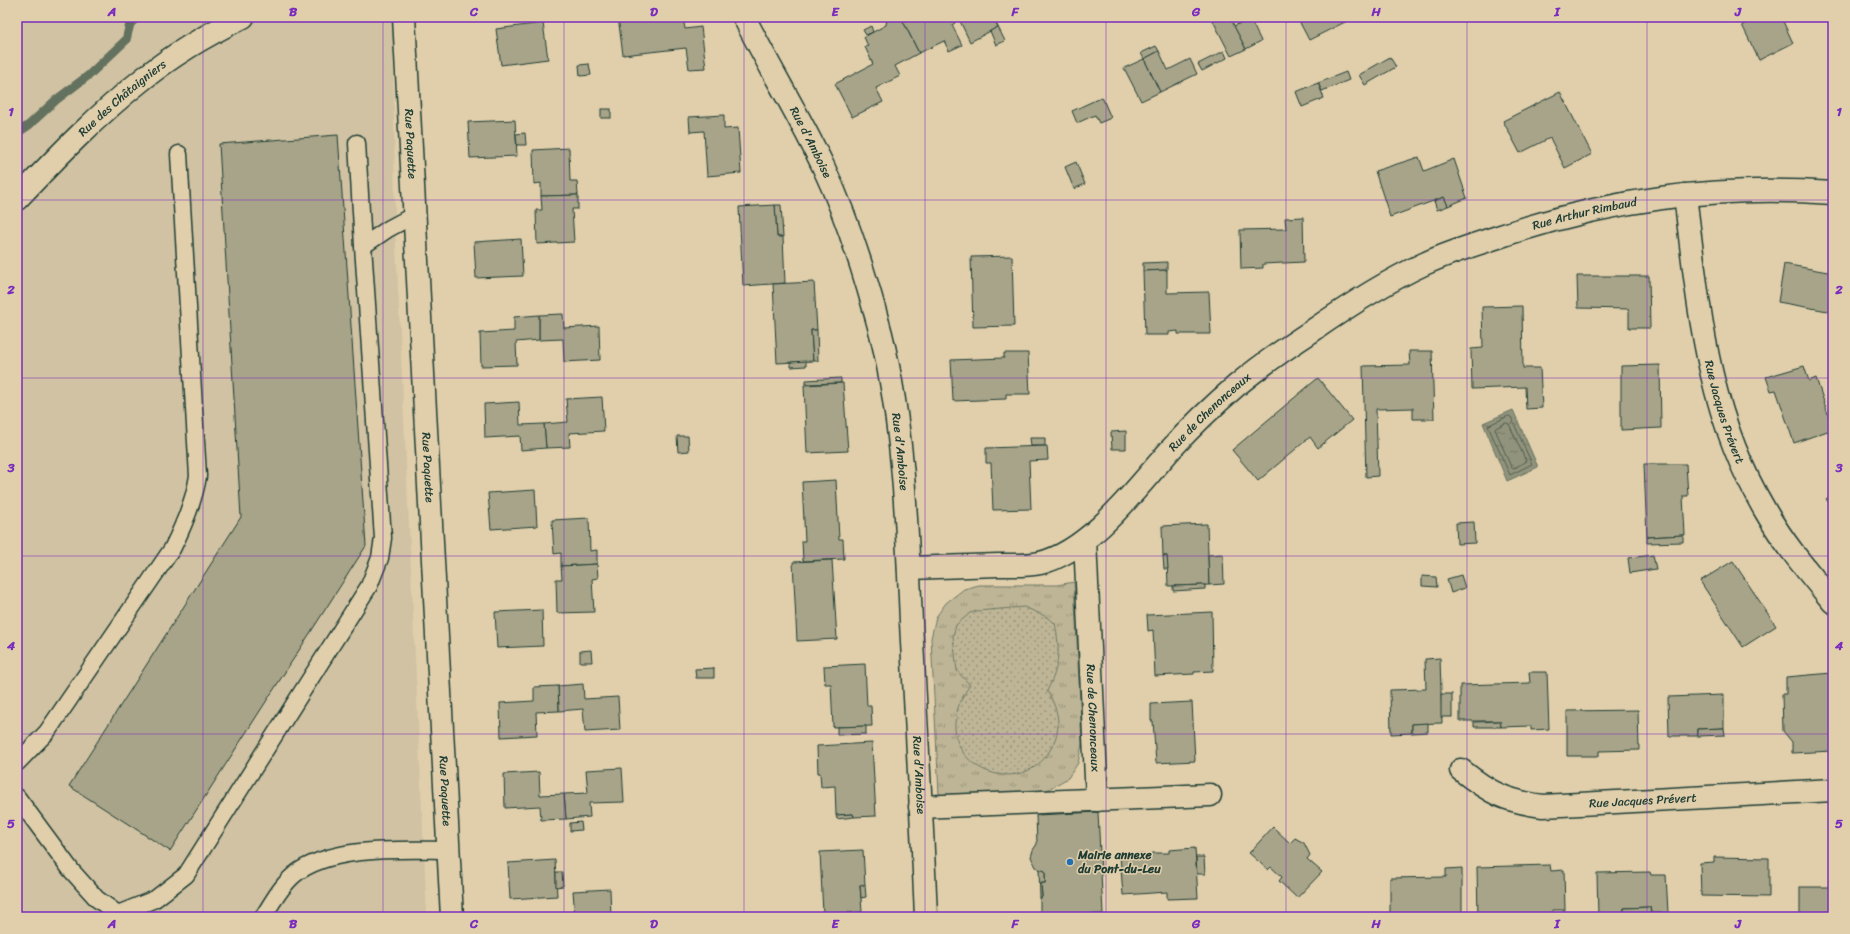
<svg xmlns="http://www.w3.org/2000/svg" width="1850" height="934" viewBox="0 0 1850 934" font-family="Sriracha,sans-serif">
  <defs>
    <pattern id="grass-tufts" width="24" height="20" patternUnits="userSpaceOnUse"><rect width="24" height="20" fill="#beb596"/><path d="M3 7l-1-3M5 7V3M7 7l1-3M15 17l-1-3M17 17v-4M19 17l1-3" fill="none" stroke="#9a947b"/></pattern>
    <pattern id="park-dots" width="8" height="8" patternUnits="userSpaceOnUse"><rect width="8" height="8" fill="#beb596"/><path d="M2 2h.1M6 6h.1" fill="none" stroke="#9a947b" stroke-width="1.8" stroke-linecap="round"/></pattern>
    <pattern id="water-ripples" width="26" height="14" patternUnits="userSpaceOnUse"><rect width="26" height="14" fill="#92937b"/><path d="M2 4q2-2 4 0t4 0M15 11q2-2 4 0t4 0" fill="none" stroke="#777966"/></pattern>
  </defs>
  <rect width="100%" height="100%" fill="#e1cfac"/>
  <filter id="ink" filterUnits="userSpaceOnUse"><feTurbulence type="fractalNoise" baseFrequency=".025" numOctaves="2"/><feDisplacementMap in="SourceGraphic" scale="8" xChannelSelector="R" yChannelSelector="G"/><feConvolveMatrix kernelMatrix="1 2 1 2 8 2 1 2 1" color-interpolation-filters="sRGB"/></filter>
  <g filter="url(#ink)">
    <path fill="#d0c2a2" d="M17 17H393L395 223 427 917H17Z"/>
    <path fill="url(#grass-tufts)" stroke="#6e7965" d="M1074 582 1082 744 1078 763 1068 778 1047 790 944 796 939 794 931 638 936 617 946 603 964 589 979 585H1057Z"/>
    <path fill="url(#park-dots)" stroke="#6e7965" d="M1024 607 1043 615 1055 623C1060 649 1060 666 1047 691 1057 707 1062 724 1054 742 1026 811 915 762 970 685L957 671 953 636 956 625 970 613 977 611Z"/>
    <path fill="url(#water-ripples)" stroke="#64715f" d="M1513 410 1538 467 1507 481 1483 423Z"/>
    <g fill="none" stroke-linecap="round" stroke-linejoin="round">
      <g stroke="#4d5f50" stroke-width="1">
        <path d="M1509 416 1511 417 1532 464 1510 475 1488 426Z"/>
        <path d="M1506 423 1509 424 1526 461 1513 469 1511 467 1495 429Z"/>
      </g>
      <path stroke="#64715f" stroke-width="9" d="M17 133 29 125 56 100 89 75 126 40 130 24 137 17"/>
    </g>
    <g fill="#a8a489" stroke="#1f3d34">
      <path d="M618 17H683L685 29 701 27 706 68 689 69 686 48 623 55Z"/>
      <path d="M890 17 899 19 901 17 919 53 895 66 900 76 876 88 883 102 852 117 835 84 873 64 865 47 868 46 864 37 886 25 887 18Z"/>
      <path d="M901 17H952L955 23 952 25 962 45 949 51 944 41 919 53Z"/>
      <path d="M958 17H993L998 27 970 42Z"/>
      <path d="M1211 17H1230L1246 49 1231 56Z"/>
      <path d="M1297 17H1347L1349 20 1309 40Z"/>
      <path d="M1743 17H1781L1793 43 1759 60 1742 25 1746 23Z"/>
      <path d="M1250 19 1261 41 1246 49 1234 26Z"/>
      <path d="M543 23 548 59 501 65 496 29Z"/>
      <path d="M871 26 873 32 866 35 863 30Z"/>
      <path d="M998 27 1005 41 996 45 990 31Z"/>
      <path d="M1156 46 1159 51 1144 59 1141 53Z"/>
      <path d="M1159 51 1168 70 1190 59 1197 74 1160 92 1144 59Z"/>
      <path d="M1224 51 1227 58 1202 71 1198 64Z"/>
      <path d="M1390 57 1396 67 1365 85 1359 75Z"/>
      <path d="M1144 59 1160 92 1141 101 1124 68Z"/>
      <path d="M589 64 591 75 580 76 579 65Z"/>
      <path d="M1346 72 1349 80 1322 91 1318 83Z"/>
      <path d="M1318 83 1324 98 1302 107 1296 92Z"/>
      <path d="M1560 92 1592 154 1565 168 1550 138 1520 153 1503 121Z"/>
      <path d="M1102 97 1111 118 1099 123 1095 115 1077 123 1072 111Z"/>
      <rect x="601" y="109" width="10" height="9"/>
      <path d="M724 115V129L738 128 741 173 707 176 704 131 690 132 689 117Z"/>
      <path d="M515 120 517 156 470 158 468 122Z"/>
      <path d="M525 133 526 145H517L516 134Z"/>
      <path d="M338 135 366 546 170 851 69 786 241 517 219 144Z"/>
      <path d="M569 148 570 181H577L578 195 541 196V183L534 184 533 150Z"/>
      <path d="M1419 157 1424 171 1454 159 1467 198 1448 206 1444 197 1390 217 1375 171Z"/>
      <path d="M1076 162 1085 184 1074 189 1065 167Z"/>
      <path d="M578 195V209H572L574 242 537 244 536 210H542L541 196Z"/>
      <path d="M1444 197 1448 206 1437 210 1434 201Z"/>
      <path d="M775 205H781L783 237H777Z"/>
      <path d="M775 205 777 237H783L785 283 743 286 739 207Z"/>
      <path d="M1303 217 1304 262 1263 264V268L1241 269 1240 230 1286 229 1285 218Z"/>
      <path d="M521 239 523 276 476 278 474 242Z"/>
      <path d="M1012 256 1014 326 973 327 971 257Z"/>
      <path d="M1167 262V270L1143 271V263Z"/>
      <path d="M1784 264 1833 273V312L1778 302Z"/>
      <path d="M1167 270V293L1209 292 1211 334H1178V331L1169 332V335H1145L1143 271Z"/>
      <path d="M1577 276H1649L1650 328H1629V309L1578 308Z"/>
      <path d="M814 282 817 330H811L813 361 777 363 773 284Z"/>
      <path d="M1522 306 1523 368H1540L1542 408 1526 409 1525 387 1472 389 1471 349 1483 348 1482 307Z"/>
      <path d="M563 314 564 328 599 326 600 360 564 362 563 339 539 340V315Z"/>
      <path d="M539 315V340L516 342 517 365 481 366 480 333 514 331V317Z"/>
      <path d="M811 330H817L818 361H813Z"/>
      <path d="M1409 351H1432L1434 419H1413V408L1376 409 1378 476 1366 477 1363 366 1410 365Z"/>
      <path d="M1004 353H1028L1030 394H1006V399L953 401 951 360 1004 358Z"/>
      <path d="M806 361V366L791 367V362Z"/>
      <path d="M1660 365 1661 428 1621 430V366Z"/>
      <path d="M1804 366 1809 381 1816 378 1833 429 1794 443 1776 390 1771 391 1766 377Z"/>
      <path d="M841 378V383L806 384V380Z"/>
      <path d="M1318 378 1352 420 1318 448 1310 437 1258 481 1232 450Z"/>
      <path d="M843 383 848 451 807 453 804 385Z"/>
      <path d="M602 397 604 431 569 433 570 447 546 448 544 424 568 422 566 399Z"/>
      <path d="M519 402 520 425 544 424 546 448 521 450 520 436 485 438 484 404Z"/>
      <path d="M1126 431V449H1112L1111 432Z"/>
      <path d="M677 436H688L689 451 678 452Z"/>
      <path d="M1030 438H1045V446H1031Z"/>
      <path d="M1047 446 1048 460 1029 461 1031 509 993 510 991 463H986V448Z"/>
      <path d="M1644 464H1686L1688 496H1683L1685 535 1647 537Z"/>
      <path d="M836 480 839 539H843L844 559 803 561 802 541H805L802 482Z"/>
      <path d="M535 490 537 526 491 529 488 493Z"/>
      <path d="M1833 494V508L1826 499Z"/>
      <path d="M589 518 590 551 597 550V564L561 566V553L554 554 552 520Z"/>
      <path d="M1474 522 1475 543 1457 544 1456 523Z"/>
      <path d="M1207 524 1209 585 1168 586 1167 556H1163L1162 526Z"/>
      <path d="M1683 535V542L1647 543V537Z"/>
      <path d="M1223 554 1224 584 1209 585 1208 555Z"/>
      <path d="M1653 555 1656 569 1630 573 1628 558Z"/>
      <path d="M1163 556H1167L1168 569H1164Z"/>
      <path d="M832 560 837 639 797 641 793 562Z"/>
      <path d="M1733 561 1776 626 1743 647 1700 581Z"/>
      <path d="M597 564 598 578 592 579 594 612 557 613 556 579H562L561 566Z"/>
      <path d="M1461 575 1465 588 1451 593 1447 579Z"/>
      <path d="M1422 576 1436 577 1437 587 1422 586Z"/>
      <path d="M1205 585V589L1173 591V586Z"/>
      <path d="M542 610 543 646 497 648 495 612Z"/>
      <path d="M1212 612 1213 671 1194 672V674L1155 676 1153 630 1148 631 1147 615Z"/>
      <path d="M591 650 592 662H580V651Z"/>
      <path d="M1440 658 1442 723 1412 724V733L1391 734 1390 690 1426 689 1425 659Z"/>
      <path d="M865 664 867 706H871L872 726 833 727 831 684H825L824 666Z"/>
      <path d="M714 668V678H696L695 669Z"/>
      <path d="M1529 672H1547L1549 729 1531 730V726L1501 727 1500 721H1460V685L1530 683Z"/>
      <path d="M1832 673 1833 751 1792 753V742L1783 731 1782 694H1786V677Z"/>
      <path d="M583 684 584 699 618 697 620 730 585 732 583 709 559 711 558 686Z"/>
      <path d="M558 686 559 711 536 712 537 735 501 737 500 703 534 701V687Z"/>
      <rect x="1441" y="694" width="11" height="23"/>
      <path d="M1724 695V728L1698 729V736H1669L1668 697Z"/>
      <path d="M1192 702 1195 761 1156 763 1153 721H1151V704Z"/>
      <path d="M1638 710 1639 750 1599 751V756H1567V711Z"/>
      <path d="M1500 721 1501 727H1474V722Z"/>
      <path d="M1428 723V732L1412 733V724Z"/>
      <path d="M866 726V734L837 735V727Z"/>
      <path d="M1724 728 1725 735 1698 736V729Z"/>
      <path d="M872 743 876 816 854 817 853 814 836 815 835 786 821 787 820 773H818L817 746Z"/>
      <path d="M622 768 624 802 589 803 590 817 566 819 564 794 588 793 586 770Z"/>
      <path d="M539 772 540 795 564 794 566 819 541 820 540 806 505 808 504 774Z"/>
      <path d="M1098 812 1103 914 1040 916V898L1042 897 1041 883H1045V871H1041L1036 867 1031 857 1033 850 1037 844 1036 815Z"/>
      <path d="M853 814 854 817 837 819 836 815Z"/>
      <path d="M581 822 582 830 570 831V823Z"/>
      <path d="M1273 827 1290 843 1295 838 1304 843 1310 855 1307 859 1322 872 1297 898 1279 881 1282 877 1271 867 1268 870 1249 853Z"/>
      <path d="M1195 848 1198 898 1167 899V892L1123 895 1120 855 1142 854 1143 858 1151 857V853H1169V850Z"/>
      <path d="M863 850 865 885H860L862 912 823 914 820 852Z"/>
      <path d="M1196 857H1204L1205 874H1197Z"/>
      <path d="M1714 857 1769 858V897L1701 896 1700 863 1714 862Z"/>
      <path d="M555 860 557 896 510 899 508 863Z"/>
      <path d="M1550 865 1551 871 1564 870 1565 910H1552V917H1478L1477 867Z"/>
      <path d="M1462 868V917H1390V878L1446 877V869Z"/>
      <path d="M1039 869 1045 871V883H1041L1042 897 1040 898Z"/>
      <path d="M556 872H562L563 886 556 887Z"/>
      <path d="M1650 872 1651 875H1666L1668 913H1651L1650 907 1624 908V917H1598L1597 873Z"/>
      <path d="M860 885H865L866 897 861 898Z"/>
      <rect x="1800" y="887" width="33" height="30"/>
      <path d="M610 889 611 917H575L573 891Z"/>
      <path d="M1650 907 1651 917H1624V908Z"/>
    </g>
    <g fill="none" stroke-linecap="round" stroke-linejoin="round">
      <g stroke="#1f3d34" stroke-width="19">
        <g id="service">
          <path d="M357 143 363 246"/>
          <path d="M17 763 47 732 172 549C184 525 194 502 198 476L179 154"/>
          <path d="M17 797 71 870 97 899 122 917"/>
          <path d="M118 914 155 899 186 875 369 586 380 558 383 538 363 246 388 229 414 215"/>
          <path d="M263 917C272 903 281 886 294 875 330 845 404 850 448 850"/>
        </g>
      </g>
      <g stroke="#1f3d34" stroke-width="25">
        <g id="minor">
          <path id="s1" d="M404 17 452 917"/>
          <path id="s2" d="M744 17C769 67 799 115 823 166 848 219 866 277 881 334 904 428 907 526 911 622 916 720 922 819 926 917"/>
          <path id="s3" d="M1685 195C1699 308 1706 411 1766 512 1785 545 1809 573 1833 602"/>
          <path id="s4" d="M1085 540 1097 800"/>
          <path id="s5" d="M909 568C938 567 968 566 998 565 1011 565 1027 566 1040 563 1091 551 1138 486 1172 448 1192 426 1214 405 1236 386 1260 366 1286 348 1312 331 1348 306 1385 282 1424 264 1448 253 1473 245 1498 237 1610 199 1715 185 1833 193"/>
          <path id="s6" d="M1461 770C1490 793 1505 801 1543 806L1833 790"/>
          <path d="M920 807 1210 795"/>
        </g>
      </g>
      <g stroke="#1f3d34" stroke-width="25">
        <g id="tertiary">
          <path id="s7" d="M17 199C57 157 97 115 143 79 174 54 208 34 243 17"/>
        </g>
      </g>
      <use href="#service" stroke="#e1cfac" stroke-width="16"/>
      <use href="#minor" stroke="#e1cfac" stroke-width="22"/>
      <use href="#tertiary" stroke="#e1cfac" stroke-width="22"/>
    </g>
  </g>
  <path fill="none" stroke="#7b2cbf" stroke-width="1" stroke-opacity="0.55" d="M203 17V917M383 17V917M564 17V917M744 17V917M925 17V917M1106 17V917M1286 17V917M1467 17V917M1647 17V917M17 200H1833M17 378H1833M17 556H1833M17 734H1833"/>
  <circle fill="#1f6fb2" stroke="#e1cfac" stroke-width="1.5" cx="1070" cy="862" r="4"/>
  <g text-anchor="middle" stroke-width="3" stroke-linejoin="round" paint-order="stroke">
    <g font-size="12" fill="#1f3d34" stroke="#e1cfac">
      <text dy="4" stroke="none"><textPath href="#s7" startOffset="146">Rue des Châtaigniers</textPath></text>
      <text dy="4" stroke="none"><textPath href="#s1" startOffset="127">Rue Paquette</textPath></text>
      <text dy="4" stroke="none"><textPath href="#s2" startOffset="142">Rue d'Amboise</textPath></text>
      <text dy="4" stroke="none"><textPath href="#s5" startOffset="791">Rue Arthur Rimbaud</textPath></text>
      <text dy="4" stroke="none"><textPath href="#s3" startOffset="221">Rue Jacques Prévert</textPath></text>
      <text dy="4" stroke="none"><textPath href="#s5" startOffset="361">Rue de Chenonceaux</textPath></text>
      <text dy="4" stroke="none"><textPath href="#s2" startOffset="466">Rue d'Amboise</textPath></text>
      <text dy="4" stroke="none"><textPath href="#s1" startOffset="451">Rue Paquette</textPath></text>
      <text dy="4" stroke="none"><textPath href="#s4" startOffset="178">Rue de Chenonceaux</textPath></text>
      <text dy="4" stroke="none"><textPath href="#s2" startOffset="790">Rue d'Amboise</textPath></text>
      <text dy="4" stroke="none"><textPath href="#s1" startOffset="775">Rue Paquette</textPath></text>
      <text dy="4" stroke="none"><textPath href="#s6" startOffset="191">Rue Jacques Prévert</textPath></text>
    </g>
    <g font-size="12" font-weight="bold" fill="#1f3d34" stroke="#e1cfac" text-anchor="start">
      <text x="1078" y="859">Mairie annexe<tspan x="1078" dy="14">du Pont-du-Leu</tspan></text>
    </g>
  </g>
  <rect width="1850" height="934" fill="none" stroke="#e1cfac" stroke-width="44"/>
  <rect x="22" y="22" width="1806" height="890" fill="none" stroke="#7b2cbf" stroke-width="1.5"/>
  <g font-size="13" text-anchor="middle" font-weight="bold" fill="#7b2cbf">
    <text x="112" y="16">A</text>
    <text x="293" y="16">B</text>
    <text x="474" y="16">C</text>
    <text x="654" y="16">D</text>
    <text x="835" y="16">E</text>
    <text x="1015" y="16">F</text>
    <text x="1196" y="16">G</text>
    <text x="1376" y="16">H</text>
    <text x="1557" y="16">I</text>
    <text x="1738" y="16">J</text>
    <text x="11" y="116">1</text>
    <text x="1839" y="116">1</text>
    <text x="11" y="294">2</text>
    <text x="1839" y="294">2</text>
    <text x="11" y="472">3</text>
    <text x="1839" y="472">3</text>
    <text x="11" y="650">4</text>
    <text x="1839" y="650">4</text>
    <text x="11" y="828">5</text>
    <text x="1839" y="828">5</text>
    <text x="112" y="928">A</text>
    <text x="293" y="928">B</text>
    <text x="474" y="928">C</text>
    <text x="654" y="928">D</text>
    <text x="835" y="928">E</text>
    <text x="1015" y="928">F</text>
    <text x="1196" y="928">G</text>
    <text x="1376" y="928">H</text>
    <text x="1557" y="928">I</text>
    <text x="1738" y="928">J</text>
  </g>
</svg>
